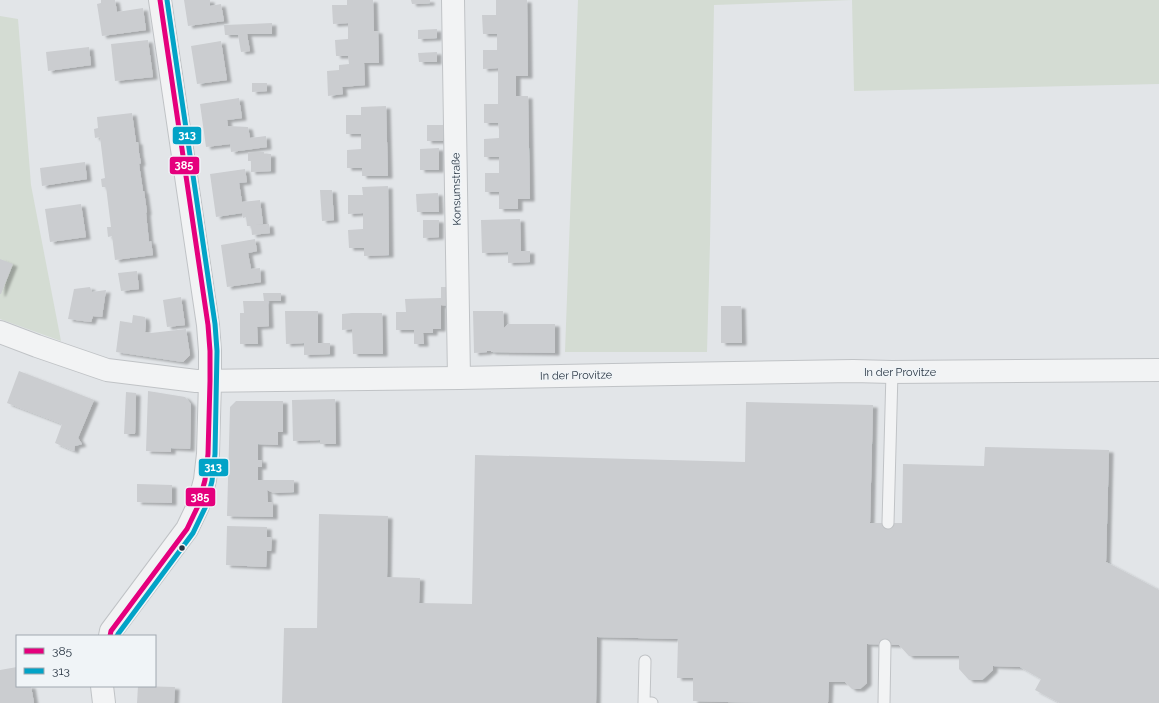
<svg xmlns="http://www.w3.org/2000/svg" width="1159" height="703" viewBox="0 0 1159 703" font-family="Raleway,sans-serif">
  <defs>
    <filter id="shadow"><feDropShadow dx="4.5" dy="2.5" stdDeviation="1" flood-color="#0004"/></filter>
  </defs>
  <rect width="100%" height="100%" fill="#e2e5e8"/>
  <g fill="#d4dcd3">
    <path d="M578 0H1159V84L854 91 852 0 714 5 710 243 707 352H565Z"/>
    <path d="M0 16 18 19 31 185 61 341 0 319Z"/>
  </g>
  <g fill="#cbcdd0" filter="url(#shadow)">
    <path d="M101 0H115L117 12 143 8 146 30 102 36 97 4 101 3Z"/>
    <path d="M184 0H210V6L221 4 224 21 188 26Z"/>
    <path d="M347 0H373L374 31H378L379 63H364L365 85 342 87 343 94 328 96 327 71 339 70V65L349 64 348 56H336L335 40 348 39V23L333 24 332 5H347Z"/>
    <path d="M411 0H430V3L412 4Z"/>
    <path d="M496 0H527L528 76H516V96H528L530 199H518V209H499V192H485V173H499V157H484V139L499 138V130L498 123H484V104H498V68L483 69V50H497V34H483L482 15H496Z"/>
    <path d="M272 23V34H247L250 51 241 52 238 35H225L224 25Z"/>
    <path d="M437 29V38L418 39V30Z"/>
    <path d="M148 40 153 77 115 81 111 44Z"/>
    <path d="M221 41 227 80 197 84 191 46Z"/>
    <path d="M89 47 91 65 48 71 46 52Z"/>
    <path d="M437 52V62H419L418 53Z"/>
    <path d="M252 83H267V91L252 92Z"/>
    <path d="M239 98 242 118 227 120 228 126 248 127 250 138 266 136 267 147 231 152 230 144 206 147 200 104Z"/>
    <path d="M386 106 388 176H362V168H347V150L361 149V134H346V115H361V107Z"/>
    <path d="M132 113 136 142H138L139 153 141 163 139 164 143 191H144L147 212 146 213 149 242 151 241 153 255 115 260 112 236 108 237 107 227H111L106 187H102L101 179 105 178 100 137 95 138 94 129 98 128 97 117Z"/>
    <path d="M427 125H444L443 141H427Z"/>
    <path d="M439 148V170H420V149Z"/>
    <path d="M248 152H264V154H271V171L251 172V161H248Z"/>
    <path d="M85 162 87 179 42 186 40 168Z"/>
    <path d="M245 169 247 182 239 183 242 202 260 200 263 224 256 225 269 224 270 233 252 235 251 226H247L246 217 243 218 242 213 216 217 210 174Z"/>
    <path d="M388 186 389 255 364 256V248H349L348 230 363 229V213L348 214V195H363L362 187Z"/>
    <path d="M320 190H332L334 220 322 221Z"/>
    <path d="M438 193 439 212H417L416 194Z"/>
    <path d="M81 204 86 237 50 242 45 209Z"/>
    <path d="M520 219 521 251H530V262L508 263V252L482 253 481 220Z"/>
    <path d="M423 220H439V237L423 238Z"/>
    <path d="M255 239 257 251 248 253 251 269 260 268 261 282 227 287 221 245Z"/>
    <path d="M0 259 13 264 1 294H0Z"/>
    <path d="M137 271 139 289 121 291 118 273Z"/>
    <path d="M90 287 92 292 106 290 102 317 93 316 91 322 68 319 74 289Z"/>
    <path d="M441 287H450V306L441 305V329H433V333H423L424 344H414V330H396V312H406L405 299 441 298Z"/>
    <path d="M263 293H281V301H268L269 326 257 327 258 344H240V313H244L243 301H264Z"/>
    <path d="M181 297 185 325 167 327 163 300Z"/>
    <path d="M721 306H741L742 343H721Z"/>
    <path d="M285 311H318V343H330V354L304 355V343L286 344Z"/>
    <path d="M473 311H503L504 328 508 324H555V353L491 352V351H487V352L474 353Z"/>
    <path d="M352 313H382L383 354H353L352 329 342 330V314Z"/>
    <path d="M133 315 145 317 146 324 145 332 151 333 186 329 190 355 183 362 116 352 120 321 132 323Z"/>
    <path d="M19 371 94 400 78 438 82 444 75 446 74 451 55 443 62 424 7 403Z"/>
    <path d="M148 391 185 397 191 404 190 449 171 448V452L146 451Z"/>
    <path d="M126 392 136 393 135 434H124Z"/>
    <path d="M335 399 336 444H320V440L293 441 292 400Z"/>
    <path d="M236 401H283V432H278V445L258 444V460H262V467H258V480H294V492L274 493 267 490 268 502H273V517L227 516 230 407Z"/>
    <path d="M746 402 873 405 870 523H902L903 464 984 466 985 447 1109 450 1106 562 1159 590V703H1060L1035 690 1041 679 1020 667 993 666V670L982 680H969L959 669V656H909L899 645 867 644V683L860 689H852L845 682H829L828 703H761L693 701V678H677L678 639 597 637 596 703H282L284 628H317L319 514 388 516 387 577 420 578 419 603 472 604 475 455 745 462Z"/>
    <path d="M137 484 172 485V503L137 502Z"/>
    <path d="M227 526 267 527V537H272L271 551H267L266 567 226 565Z"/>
    <path d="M17 667V686H31L34 703H0V670Z"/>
    <path d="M138 686 175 687 174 703H137Z"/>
  </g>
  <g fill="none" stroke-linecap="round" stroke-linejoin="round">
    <g stroke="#c0c3c6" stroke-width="13">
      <g id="service">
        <path d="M888 523 892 372"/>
        <path d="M645 661 644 703H652"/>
        <path d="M884 703 885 645"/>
      </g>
    </g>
    <g stroke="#c0c3c6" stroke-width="24">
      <g id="minor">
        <path d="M453 0 459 378"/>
        <path d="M0 332 37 346 107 370 196 381 459 378 613 375 853 371 892 372 1159 370"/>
      </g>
    </g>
    <g stroke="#c0c3c6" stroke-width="24">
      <g id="tertiary">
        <path d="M110 636 111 631 187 529 198 506 205 480 208 454 210 381V351L208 325 160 0"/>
        <path d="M102 686 104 703"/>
      </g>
    </g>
    <use href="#service" stroke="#f2f3f4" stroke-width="11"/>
    <use href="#minor" stroke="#f2f3f4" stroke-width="22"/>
    <use href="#tertiary" stroke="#f2f3f4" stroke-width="22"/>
    <g stroke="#f0f4f7" stroke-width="8">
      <path id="bus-1" d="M110 636 111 631 187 529 198 506 205 480 208 454 210 381V351L208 325 160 0"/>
    </g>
    <g stroke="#f0f4f7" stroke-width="8">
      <path id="bus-2" d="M117 636 118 634 193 533 205 508 212 481 215 454 217 351 215 324 167 0"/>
    </g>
    <use href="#bus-1" stroke="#e5007d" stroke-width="5"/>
    <use href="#bus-2" stroke="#02a3c7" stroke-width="5"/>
  </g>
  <circle fill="#283543" stroke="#f0f4f7" stroke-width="1.5" cx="182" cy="548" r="3.5"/>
  <g text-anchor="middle" stroke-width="3" stroke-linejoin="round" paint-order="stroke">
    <g font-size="11" fill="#283543" stroke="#f0f4f7">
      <text transform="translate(456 189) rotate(-91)" y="4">Konsumstraße</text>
      <text x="900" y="376">In der Provitze</text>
      <text transform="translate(576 375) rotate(-1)" y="4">In der Provitze</text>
    </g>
  </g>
  <g stroke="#f0f4f7" stroke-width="1.5">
    <rect x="172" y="126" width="30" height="19" rx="4" fill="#02a3c7"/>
    <rect x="169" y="156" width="31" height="19" rx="4" fill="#e5007d"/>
    <rect x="198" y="458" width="31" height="19" rx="4" fill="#02a3c7"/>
    <rect x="185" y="487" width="31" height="20" rx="4" fill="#e5007d"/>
  </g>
  <g font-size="11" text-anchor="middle" font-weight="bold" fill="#fff">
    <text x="187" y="139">313</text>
    <text x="184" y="169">385</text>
    <text x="213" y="471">313</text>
    <text x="200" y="501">385</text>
  </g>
  <rect x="16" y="635" width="140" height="52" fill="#f0f4f7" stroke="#a0a8af"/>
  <rect x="24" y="648" width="20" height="6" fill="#e5007d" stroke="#a0a8af"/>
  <text x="52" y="655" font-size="12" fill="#283543">385</text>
  <rect x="24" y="668" width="20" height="6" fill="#02a3c7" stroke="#a0a8af"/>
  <text x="52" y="675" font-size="12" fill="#283543">313</text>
</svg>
